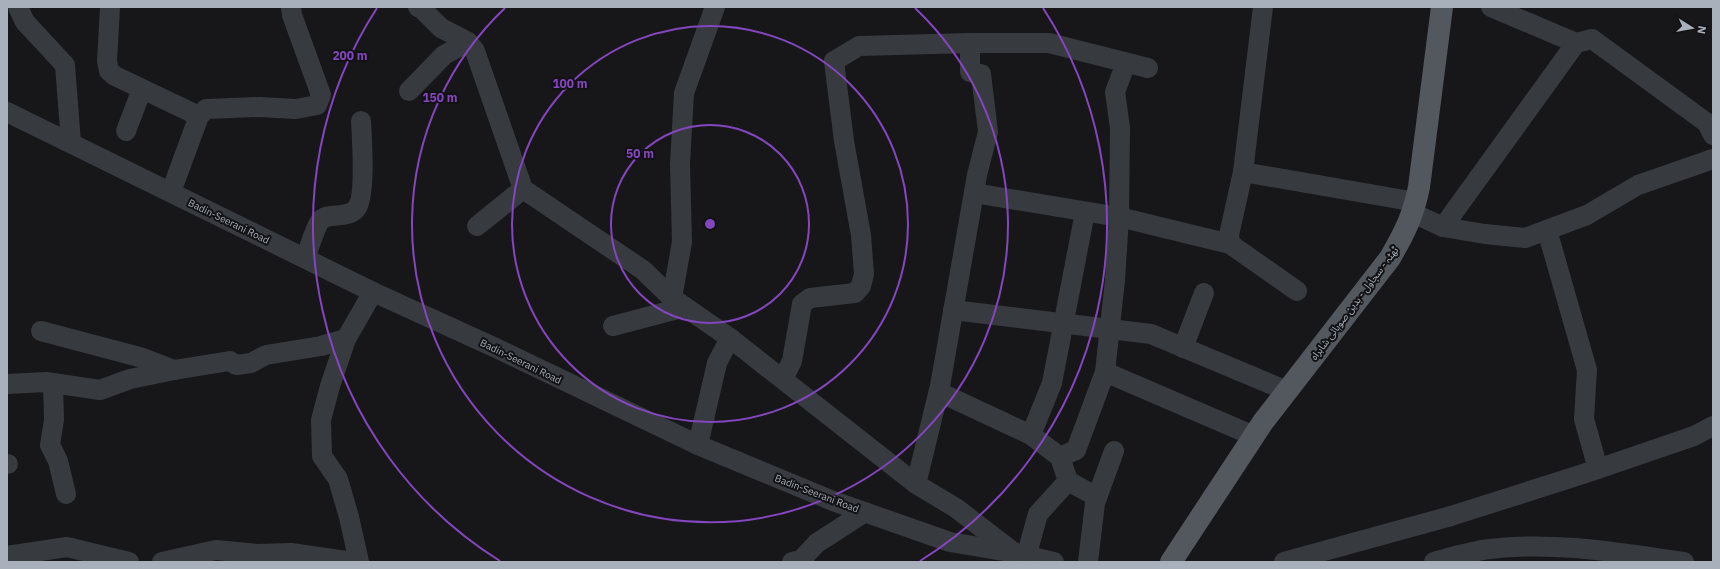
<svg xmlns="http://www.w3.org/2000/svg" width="1720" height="569" viewBox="0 0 1720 569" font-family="'IBM Plex Sans','Noto Sans Arabic',sans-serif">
  <rect width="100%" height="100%" fill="#171719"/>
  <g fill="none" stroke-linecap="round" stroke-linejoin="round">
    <g stroke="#373a3f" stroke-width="20">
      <path d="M18 7 25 22 65 65 71 143"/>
      <path d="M110 7 107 61 109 71 115 76 199 116"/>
      <path d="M418 7 422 9 441 28 468 42 475 51 523 189 643 270 672 298 730 338 916 484 956 508 1012 551"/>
      <path d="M1491 7 1576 43"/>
      <path d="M970 43H1049L1148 68"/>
      <path d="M409 91 444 55 468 42"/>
      <path d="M7 112 373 292 496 348 698 445 833 501 950 542 1015 553 1054 562"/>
      <path d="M126 131 142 89"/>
      <path d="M1243 172 1416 202"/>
      <path d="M171 192 199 116 206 109 259 107 296 109 317 105 321 95 292 15 291 7"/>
      <path d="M974 193 1119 217 1230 244 1297 291"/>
      <path d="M1413 213 1443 227 1485 234 1525 238 1587 215 1638 185 1713 159"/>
      <path d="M477 226 523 189"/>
      <path d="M1443 227 1576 43 1592 39 1707 123 1713 135"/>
      <path d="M1547 230 1587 370 1584 419 1598 469"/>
      <path d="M1230 244 1229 235 1243 172 1263 7"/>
      <path d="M305 258C309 249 315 228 320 221 328 211 346 220 356 209 366 198 362 139 361 121"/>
      <path d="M672 298 682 242 680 164 684 93 715 7"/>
      <path d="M953 310 1151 334 1287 391"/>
      <path d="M613 326 685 307"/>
      <path d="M41 331 143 358 174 370"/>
      <path d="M346 339 330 386 321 420 322 456 338 479 349 517 359 562"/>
      <path d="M1183 348 1204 293"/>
      <path d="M1105 372 1254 436"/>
      <path d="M783 379 792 361 802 304 810 298 855 293 861 286 864 274 861 235 844 141 834 61 859 46 970 43V72L981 74 988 132 977 175 940 386 916 484"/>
      <path d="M53 383 54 420 50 445 58 461 66 494"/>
      <path d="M7 384 46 382 100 390 130 379 174 370 230 361 236 365 251 363 266 355 321 346 346 339 373 292"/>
      <path d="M939 392 1031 435 1060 457 1068 481 1097 497"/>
      <path d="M1031 435 1052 383 1085 212"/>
      <path d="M698 445 717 363 730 338"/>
      <path d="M1060 457 1076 450 1105 372 1115 280 1119 217 1120 128 1115 92 1126 63"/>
      <path d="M7 464H8"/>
      <path d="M7 556 67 547 129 562"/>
      <path d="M1026 557 1038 514 1068 481"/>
      <path d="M162 562 216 550 257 554 291 553 353 562"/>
      <path d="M792 562 801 560 817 543 865 512"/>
      <path d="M1088 562 1095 503 1114 451"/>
      <path d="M1284 562 1451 516 1583 474 1694 436 1713 426"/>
      <path d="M1434 562C1452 557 1471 551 1490 549 1555 541 1620 553 1684 562"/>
    </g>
    <path stroke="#53575e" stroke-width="22" d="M1171 562 1263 422 1390 258C1405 232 1413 216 1419 187L1442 7"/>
  </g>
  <g fill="none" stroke="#8446be" stroke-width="2">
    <circle cx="710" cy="224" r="99"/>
    <circle cx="710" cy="224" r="198"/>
    <path d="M915 8A298 298 0 1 1 505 8"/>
    <path d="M500 561A397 397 0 0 1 377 8M1043 8A397 397 0 0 1 920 561"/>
  </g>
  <g text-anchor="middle" stroke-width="4" stroke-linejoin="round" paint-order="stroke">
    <g font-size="10" fill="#a8b0bb" stroke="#121214">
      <text transform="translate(229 221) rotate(26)" y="4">Badin-Seerani Road</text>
      <text transform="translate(1354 303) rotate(-53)" y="4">ٹھٹہ - سجاول - بدین صوبائی شاہراہ</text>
      <text transform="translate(521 361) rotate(26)" y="4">Badin-Seerani Road</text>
      <text transform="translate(817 493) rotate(21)" y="4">Badin-Seerani Road</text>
    </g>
  </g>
  <circle cx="710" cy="224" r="6" fill="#8446be" stroke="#121214" stroke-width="2"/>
  <g font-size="12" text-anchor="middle" font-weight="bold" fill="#8446be" stroke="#121214" stroke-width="4" stroke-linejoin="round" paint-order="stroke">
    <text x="350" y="60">200 m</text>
    <text x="570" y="88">100 m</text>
    <text x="440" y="102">150 m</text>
    <text x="640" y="158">50 m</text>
  </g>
  <rect width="1720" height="569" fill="none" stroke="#a8b0bb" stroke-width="16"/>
  <g transform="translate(1692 28) rotate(101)" stroke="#121214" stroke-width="3" paint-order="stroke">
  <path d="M0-3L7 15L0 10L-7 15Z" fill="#a8b0bb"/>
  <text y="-6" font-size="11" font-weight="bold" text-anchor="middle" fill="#a8b0bb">N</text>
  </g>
</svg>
